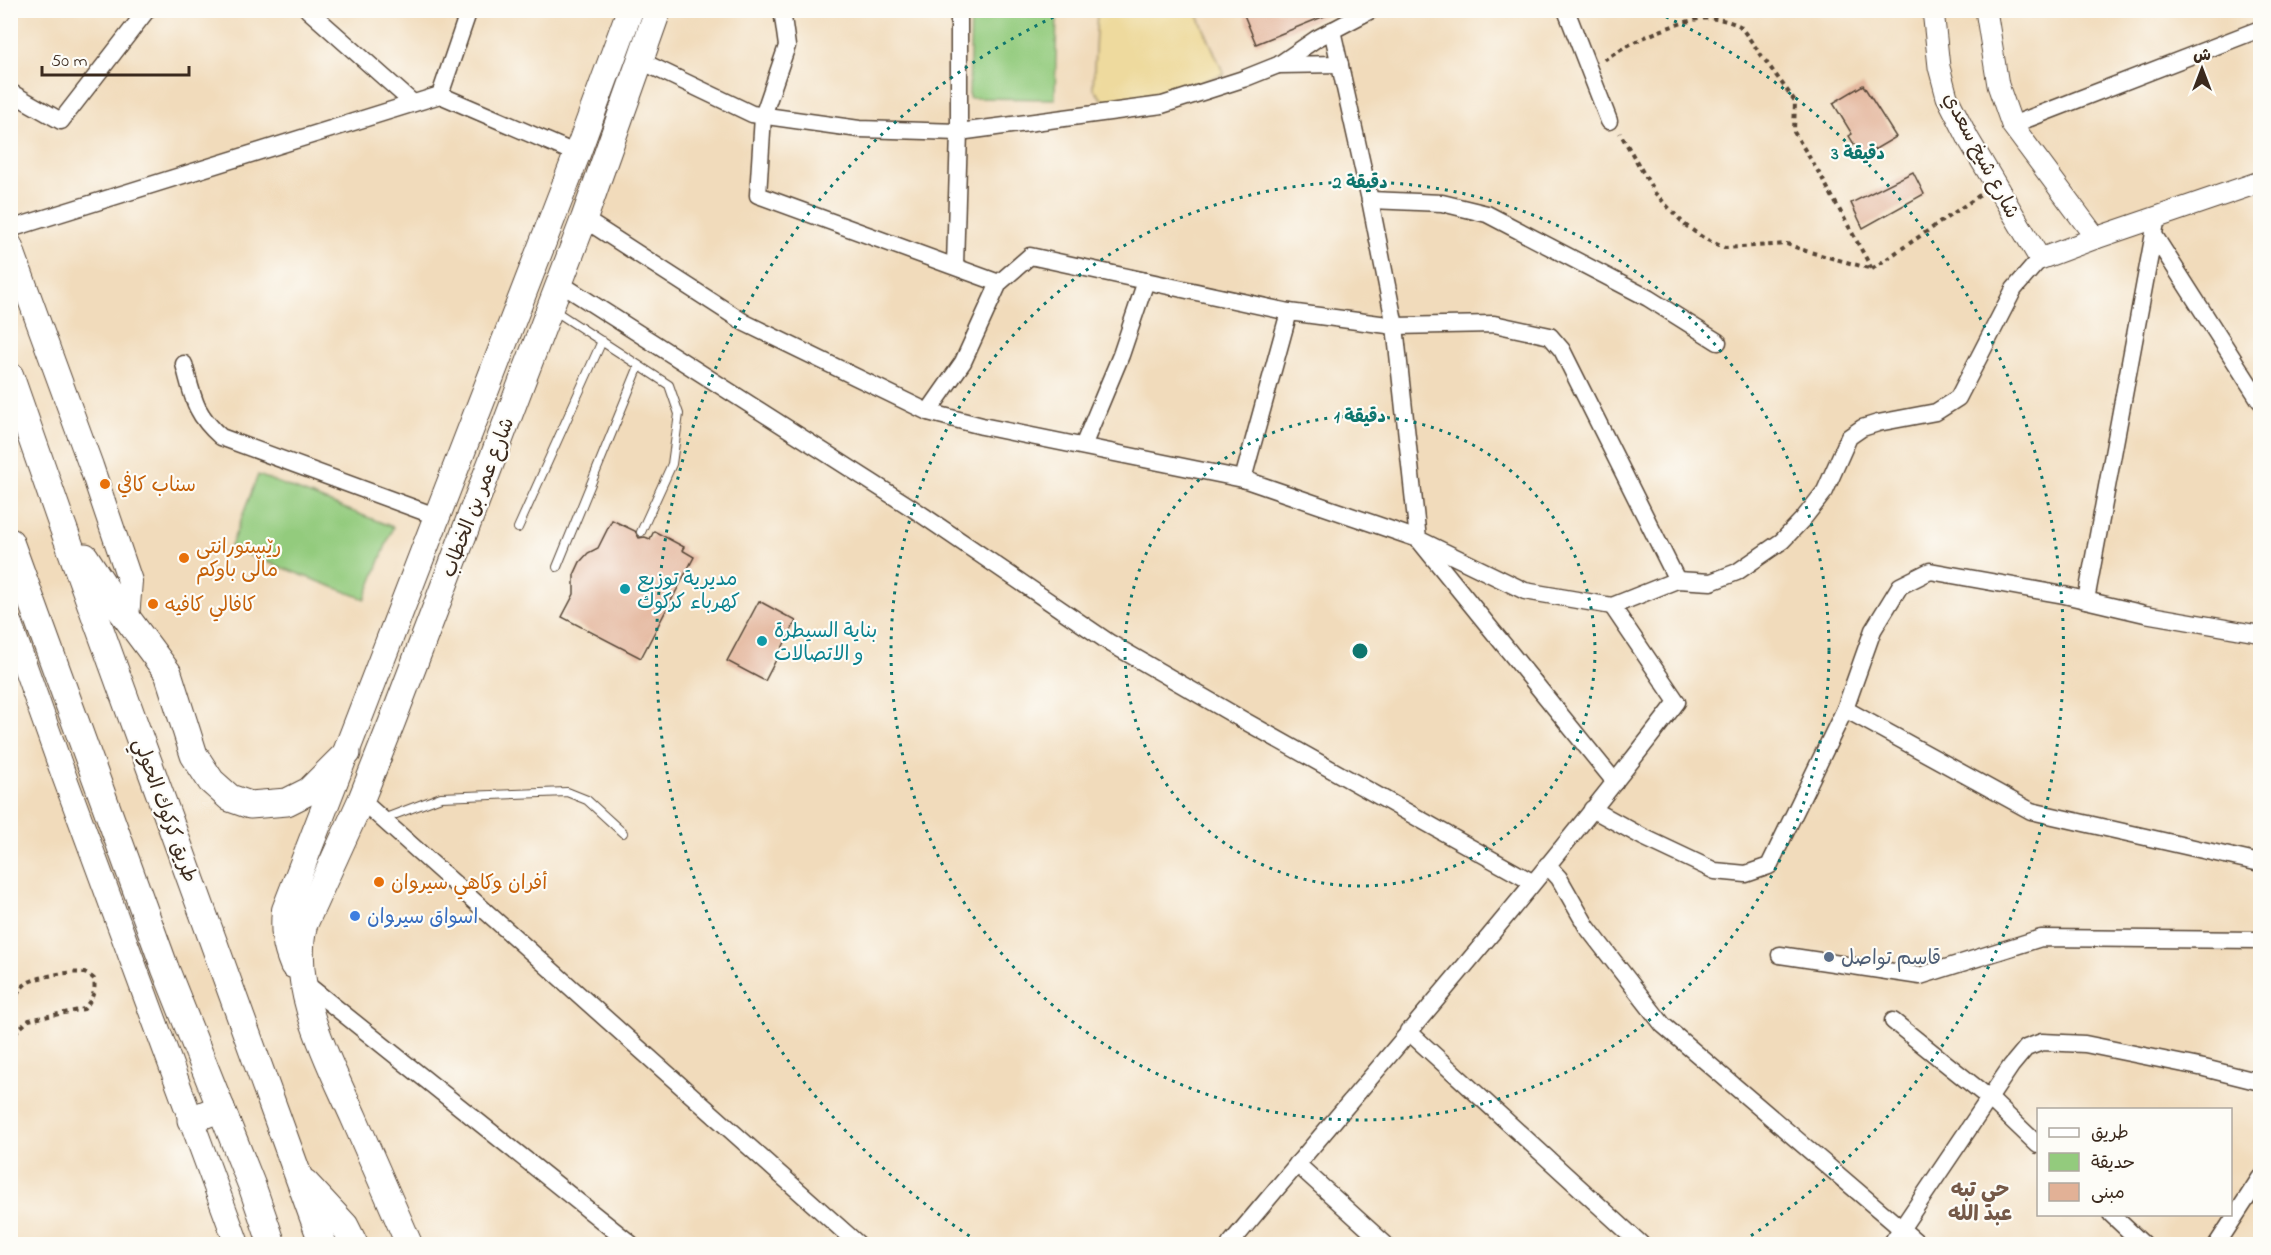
<svg xmlns="http://www.w3.org/2000/svg" width="2271" height="1255" viewBox="0 0 2271 1255" font-family="'Indie Flower','Playpen Sans Arabic',sans-serif">
  <rect width="100%" height="100%" fill="#fdfcf7"/>
  <filter id="ink" filterUnits="userSpaceOnUse"><feTurbulence type="fractalNoise" baseFrequency=".0167" numOctaves="2"/><feDisplacementMap in="SourceGraphic" scale="12" xChannelSelector="R" yChannelSelector="G"/><feConvolveMatrix kernelMatrix="1 2 1 2 8 2 1 2 1" color-interpolation-filters="sRGB"/></filter>
  <filter id="wash" filterUnits="userSpaceOnUse"><feTurbulence type="fractalNoise" baseFrequency=".008" numOctaves="4" result="noise"/><feDisplacementMap in="SourceGraphic" scale="24" xChannelSelector="R" yChannelSelector="G"/><feGaussianBlur stdDeviation="1.35" result="paint"/><feColorMatrix in="noise" values="0 0 0 0 0 0 0 0 0 0 0 0 0 0 0 0 0 1.4 0 .05"/><feComposite in="paint" operator="in"/></filter>
  <g filter="url(#wash)">
    <rect width="100%" height="100%" fill="#f1dbbb"/>
    <g fill="#93cb7d" stroke="#677a4e" stroke-width="1.5">
      <path d="M971 11H1057L1055 99 969 98Z"/>
      <path d="M258 475 393 527 365 599 230 548Z"/>
    </g>
    <path fill="#eeda9e" stroke="#94825e" stroke-width="1.5" d="M1097 11H1196L1224 74 1162 96 1106 104 1093 88Z"/>
    <g id="blocks">
      <g fill="#e2b196">
        <path d="M1242 10H1337V11L1256 44Z"/>
        <path d="M1863 85 1896 137 1862 157 1849 136 1852 134 1833 103Z"/>
        <path d="M1913 172 1924 194 1863 228 1851 203Z"/>
        <path d="M612 520 635 531 639 538 645 537 650 539 654 531 684 547 682 550 694 557 641 658 562 617 574 594V575L580 562 588 553 598 548Z"/>
        <path d="M759 601 796 621 765 681 727 661Z"/>
      </g>
    </g>
  </g>
  <g filter="url(#ink)">
    <use href="#blocks" fill-opacity="0" stroke="#564536" stroke-width="1.5"/>
    <g fill="none" stroke-linecap="round" stroke-linejoin="round">
      <g stroke="#564536" stroke-width="10">
        <g id="service">
          <path d="M552 309 669 385 679 414 672 464 641 532"/>
          <path d="M518 528 602 341"/>
          <path d="M557 567 639 366"/>
          <path d="M383 819 441 797 567 792 587 800 623 833"/>
        </g>
      </g>
      <g stroke="#564536" stroke-width="19">
        <g id="minor">
          <path d="M308 10 413 103"/>
          <path d="M782 10 787 46 763 116 758 195 999 283"/>
          <path d="M1566 10 1609 121"/>
          <path d="M1332 30 1370 200 1395 326 1418 539 1525 591 1612 606 1677 580 1711 582 1737 572 1782 541 1803 519 1825 491 1849 437 1862 428 1878 423 1936 412 1958 398 2014 289 2040 259"/>
          <path d="M639 60 752 114 859 129 959 132 1162 105 1243 79 1278 65 1316 39 1371 10"/>
          <path d="M1279 65 1340 64"/>
          <path d="M10 92 61 121 147 10"/>
          <path d="M440 95 469 10"/>
          <path d="M2012 125 2260 29"/>
          <path d="M1370 200 1442 203 1487 214 1648 298 1718 342"/>
          <path d="M584 219 745 323 928 412 982 426 1243 479 1418 539 1615 782"/>
          <path d="M10 229 440 95 577 154"/>
          <path d="M2154 235 2260 401"/>
          <path d="M955 265 959 132V10"/>
          <path d="M558 282 912 508 1110 643 1243 720 1532 882"/>
          <path d="M184 364C193 397 194 413 221 437L438 517"/>
          <path d="M928 412 963 362 999 283 1030 256 1289 312 1395 326 1494 324 1550 336 1562 350 1677 580"/>
          <path d="M1083 446 1121 355 1146 281"/>
          <path d="M1243 479 1289 312"/>
          <path d="M2086 600 2157 217"/>
          <path d="M1845 709 2031 811 2260 863"/>
          <path d="M361 800 858 1244"/>
          <path d="M1592 809 1643 837 1715 871 1746 874 1769 866 1845 709 1873 630 1900 586 1930 571 2064 595 2145 614 2260 634"/>
          <path d="M1547 865 1559 878 1587 927 1663 1025 1919 1244"/>
          <path d="M1780 955 1920 976 2041 938 2260 940"/>
          <path d="M305 983 631 1244"/>
          <path d="M1893 1021 1989 1098 2038 1145"/>
          <path d="M1408 1031 1641 1244"/>
          <path d="M1297 1164 1385 1244"/>
          <path d="M2111 1214 2143 1244"/>
          <path d="M1230 1244C1380 1065 1535 888 1677 702L1612 606"/>
          <path d="M1891 1244 2011 1066 2026 1048 2042 1042 2085 1044 2204 1068 2260 1082"/>
          <path d="M2217 1244 2260 1178"/>
        </g>
      </g>
      <g stroke="#564536" stroke-width="23">
        <g id="tertiary">
          <path d="M1933 10 1939 67 1947 97 1969 140 2040 259 2096 238 2260 182"/>
          <path d="M1986 10 1998 85 2012 125 2096 238"/>
        </g>
      </g>
      <g stroke="#564536" stroke-width="26">
        <g id="secondary">
          <path d="M10 245 91 466 130 581 127 618"/>
          <path d="M10 624 60 765 237 1244"/>
        </g>
      </g>
      <g stroke="#564536" stroke-width="28">
        <g id="primary">
          <path d="M293 965C285 946 283 931 285 910L577 154 630 10"/>
          <path d="M409 1244C391 1202 372 1160 354 1118 329 1062 289 988 304 925L361 800 392 722 584 219 658 10"/>
        </g>
      </g>
      <g stroke="#564536" stroke-width="29">
        <g id="trunk">
          <path d="M10 376 60 519 323 1244"/>
          <path d="M10 542 165 968 252 1186 272 1244"/>
          <path d="M85 557 109 594 168 673 194 755 211 781 230 798 250 805 287 802 309 791 347 753"/>
          <path d="M191 1120 221 1108"/>
          <path d="M305 1183 345 1226 354 1244"/>
        </g>
      </g>
      <g stroke="#564536" stroke-width="4" stroke-dasharray="4.5 4.5" stroke-linecap="butt">
        <path d="M1604 60C1625 44 1674 23 1699 19 1713 17 1728 20 1740 26L1795 101 1794 132 1822 178 1872 269 1806 251 1787 244 1725 248 1705 239 1685 225 1655 193 1620 133"/>
        <path d="M1872 269 1980 195"/>
        <path d="M10 1011C14 1001 18 989 27 983 36 977 77 969 87 974 89 975 92 977 94 979 96 992 92 999 84 1009L29 1020 10 1037"/>
      </g>
      <use href="#service" stroke="#fff" stroke-width="8"/>
      <use href="#minor" stroke="#fff" stroke-width="16"/>
      <use href="#tertiary" stroke="#fff" stroke-width="21"/>
      <use href="#secondary" stroke="#fff" stroke-width="24"/>
      <use href="#primary" stroke="#fff" stroke-width="26"/>
      <use href="#trunk" stroke="#fff" stroke-width="27"/>
    </g>
  </g>
  <g fill="none" stroke="#0f766e" stroke-width="3" stroke-dasharray="3 6">
    <circle cx="1360" cy="651" r="235"/>
    <circle cx="1360" cy="651" r="469"/>
    <path d="M977 1241A704 704 0 0 1 1062 13M1658 13A704 704 0 0 1 1743 1241"/>
  </g>
  <g fill="#e8710a" stroke="#fdfcf7" stroke-width="2">
    <circle cx="105" cy="484" r="6"/>
    <circle cx="184" cy="558" r="6"/>
    <circle cx="153" cy="604" r="6"/>
    <circle cx="379" cy="882" r="6"/>
  </g>
  <g fill="#0f9aa8" stroke="#fdfcf7" stroke-width="2">
    <circle cx="625" cy="589" r="6"/>
    <circle cx="762" cy="641" r="6"/>
  </g>
  <circle fill="#3f7fe0" stroke="#fdfcf7" stroke-width="2" cx="355" cy="916" r="6"/>
  <circle fill="#5c6f8a" stroke="#fdfcf7" stroke-width="2" cx="1829" cy="957" r="6"/>
  <g text-anchor="middle" stroke-width="4.5" stroke-linejoin="round" paint-order="stroke">
    <g font-size="20" fill="#3b2a1e" stroke="#fdfcf7">
      <text transform="translate(1982 155) rotate(62)" y="7">شارع شيخ سعدي</text>
      <text transform="translate(477 497) rotate(-69)" y="7">شارع عمر بن الخطاب</text>
      <text transform="translate(166 810) rotate(70)" y="7">طريق كركوك الحولي</text>
    </g>
    <g font-size="20" fill="#c56008" stroke="#fdfcf7" text-anchor="start">
      <text x="117" y="491">سناب كافي</text>
      <text x="196" y="553">رێستورانتی<tspan x="196" dy="23">ماڵی باوکم</tspan></text>
      <text x="165" y="611">كافالي كافيه</text>
      <text x="391" y="889">أفران وكاهي سيروان</text>
    </g>
    <g font-size="20" fill="#0d838f" stroke="#fdfcf7" text-anchor="start">
      <text x="637" y="585">مديرية توزيع<tspan x="637" dy="23">كهرباء كركوك</tspan></text>
      <text x="774" y="637">بناية السيطرة<tspan x="774" dy="23">و الاتصالات</tspan></text>
    </g>
    <g font-size="20" fill="#366cbe" stroke="#fdfcf7" text-anchor="start">
      <text x="367" y="923">اسواق سيروان</text>
    </g>
    <g font-size="20" fill="#4e5e75" stroke="#fdfcf7" text-anchor="start">
      <text x="1841" y="964">قاسم تواصل</text>
    </g>
    <g font-size="21" font-weight="bold" fill="#755948" stroke="#fdfcf7">
      <text x="1980" y="1196">حي تبه<tspan x="1980" dy="24">عبد الله</tspan></text>
    </g>
  </g>
  <circle cx="1360" cy="651" r="9" fill="#0f766e" stroke="#fdfcf7" stroke-width="3"/>
  <g font-size="18" text-anchor="middle" font-weight="bold" fill="#0f766e" stroke="#fdfcf7" stroke-width="4.5" stroke-linejoin="round" paint-order="stroke">
    <text x="1858" y="159">3 دقيقة</text>
    <text x="1360" y="188">2 دقيقة</text>
    <text x="1360" y="422">1 دقيقة</text>
  </g>
  <rect width="2271" height="1255" fill="none" stroke="#fdfcf7" stroke-width="36"/>
  <rect x="2037" y="1108" width="195" height="108" fill="#fdfcf7" stroke="#afa8a0" stroke-width="1.5"/>
  <rect x="2049" y="1128" width="30" height="9" fill="#ffffff" stroke="#afa8a0" stroke-width="1.5"/>
  <text x="2091" y="1138" font-size="18" fill="#3b2a1e">طريق</text>
  <rect x="2049" y="1153" width="30" height="18" fill="#93cb7d" stroke="#afa8a0" stroke-width="1.5"/>
  <text x="2091" y="1168" font-size="18" fill="#3b2a1e">حديقة</text>
  <rect x="2049" y="1183" width="30" height="18" fill="#e2b196" stroke="#afa8a0" stroke-width="1.5"/>
  <text x="2091" y="1198" font-size="18" fill="#3b2a1e">مبنى</text>
  <g transform="translate(2202 69)" stroke="#fdfcf7" stroke-width="4.5" paint-order="stroke">
  <path d="M0-4.5L10 22L0 15L-10 22Z" fill="#3b2a1e"/>
  <text y="-9" font-size="16" font-weight="bold" text-anchor="middle" fill="#3b2a1e">ش</text>
  </g>
  <path d="M42 66v9h147v-9" fill="none" stroke="#3b2a1e" stroke-width="3"/>
  <text x="51" y="66" font-size="18" fill="#3b2a1e" stroke="#fdfcf7" stroke-width="4.5" paint-order="stroke">50 m</text>
</svg>
